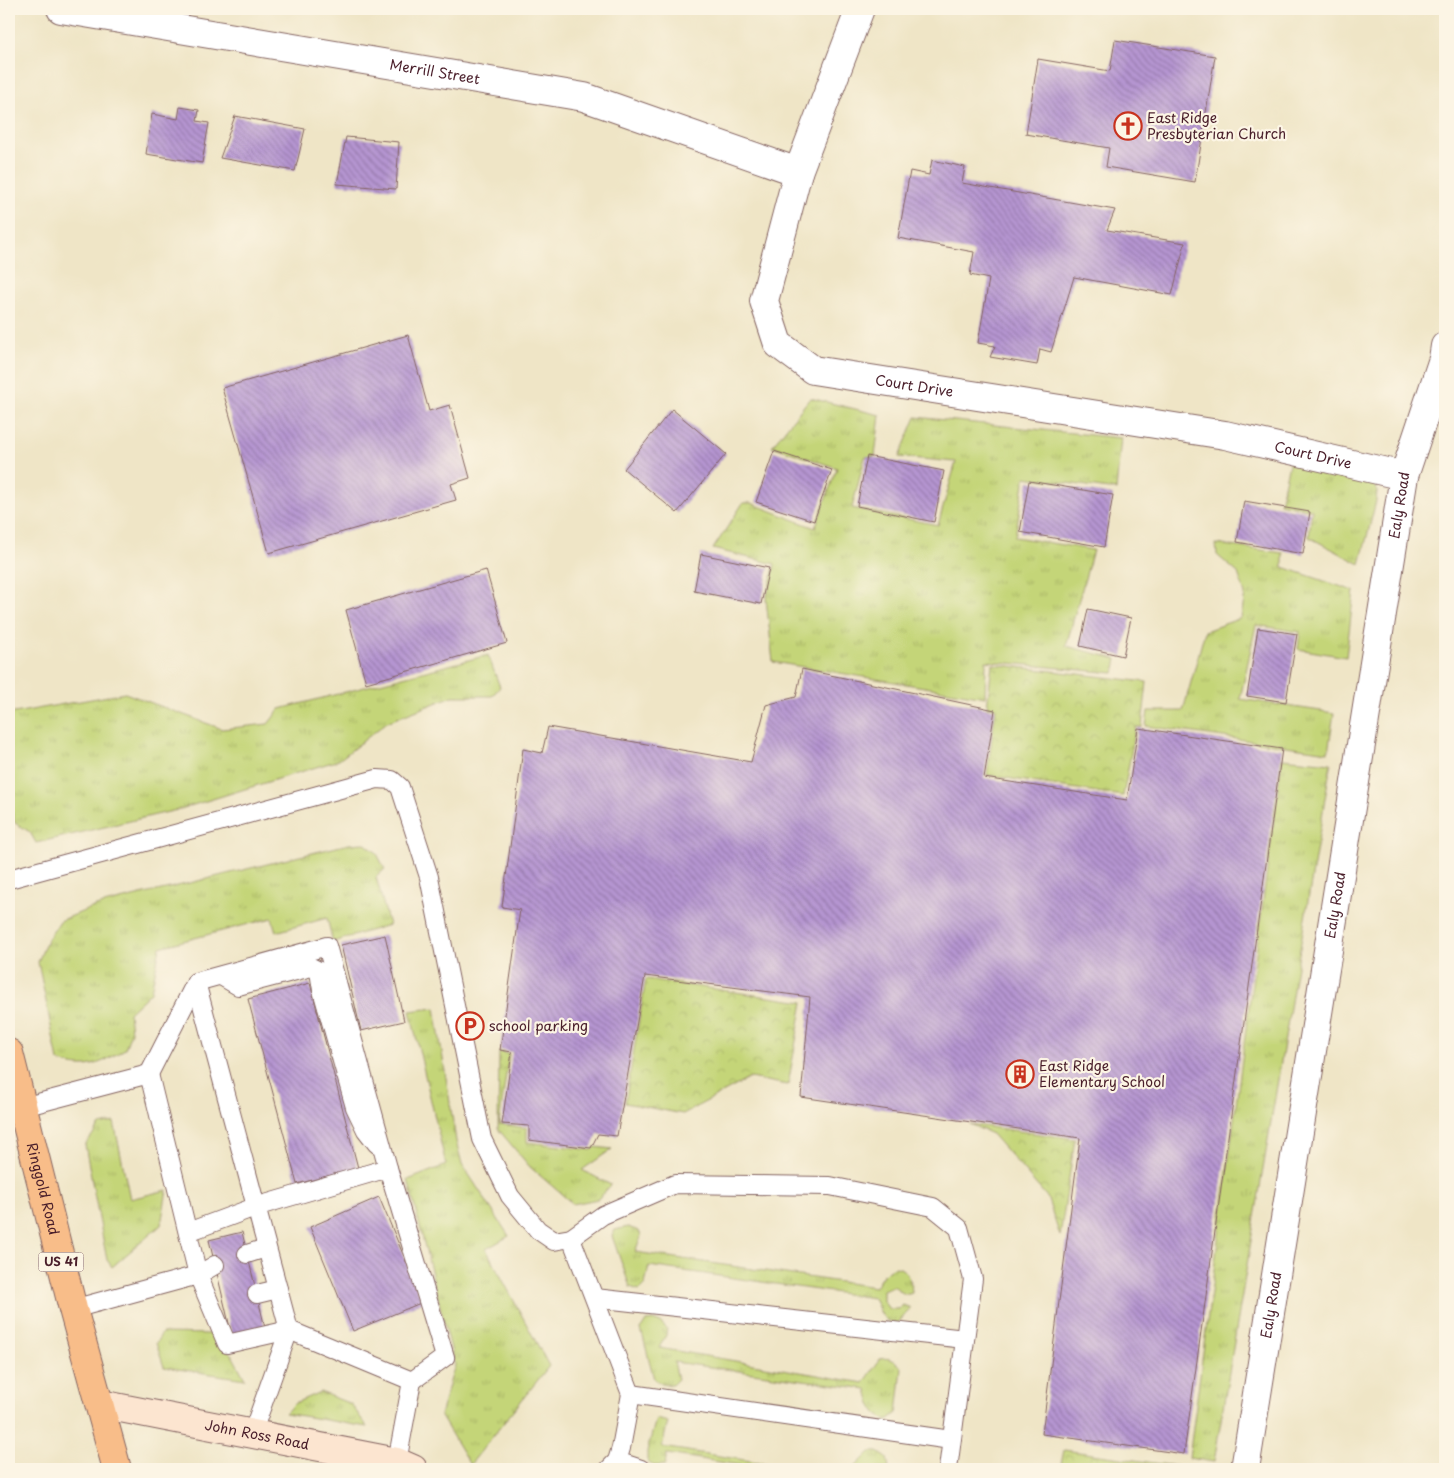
<svg xmlns="http://www.w3.org/2000/svg" width="1454" height="1478" viewBox="0 0 1454 1478" font-family="'Playpen Sans',sans-serif">
  <defs>
    <pattern id="grass-tufts" width="24" height="20" patternUnits="userSpaceOnUse" patternTransform="scale(1.25)"><rect width="24" height="20" fill="#c4d578"/><path d="M3 7l-1-3M5 7V3M7 7l1-3M15 17l-1-3M17 17v-4M19 17l1-3" fill="none" stroke="#aab668"/></pattern>
    <pattern id="park-crowns" width="20" height="18" patternUnits="userSpaceOnUse" patternTransform="scale(1.25)"><rect width="20" height="18" fill="#c4d578"/><path d="M2 6a3 3 0 1 1 6 0M12 15a3 3 0 1 1 6 0" fill="none" stroke="#aab668"/></pattern>
    <pattern id="building-back-hatch" width="6" height="6" patternUnits="userSpaceOnUse" patternTransform="scale(1.25)"><rect width="6" height="6" fill="#b595d1"/><path d="M-1 5l2 2M0 0l6 6M5-1l2 2" fill="none" stroke="#9579aa"/></pattern>
  </defs>
  <rect width="100%" height="100%" fill="#fcf5e5"/>
  <filter id="ink" filterUnits="userSpaceOnUse"><feTurbulence type="fractalNoise" baseFrequency=".02" numOctaves="2"/><feDisplacementMap in="SourceGraphic" scale="10" xChannelSelector="R" yChannelSelector="G"/><feConvolveMatrix kernelMatrix="1 2 1 2 8 2 1 2 1" color-interpolation-filters="sRGB"/></filter>
  <filter id="wash" filterUnits="userSpaceOnUse"><feTurbulence type="fractalNoise" baseFrequency=".0096" numOctaves="4" result="noise"/><feDisplacementMap in="SourceGraphic" scale="20" xChannelSelector="R" yChannelSelector="G"/><feGaussianBlur stdDeviation="1.12" result="paint"/><feColorMatrix in="noise" values="0 0 0 0 0 0 0 0 0 0 0 0 0 0 0 0 0 1.4 0 .05"/><feComposite in="paint" operator="in"/></filter>
  <g filter="url(#wash)">
    <rect width="100%" height="100%" fill="#efe5c6"/>
    <g fill="url(#grass-tufts)" stroke="#877a52">
      <path d="M810 398 880 415 875 456 865 457 852 508 938 525 956 462 899 457 916 417 1121 438 1116 490 1025 477 1015 537 1093 550 1066 646 1117 659 1114 673 986 661 985 697 773 662 766 599 775 564 713 549 743 503H751L815 528 837 468 772 446Z"/>
      <path d="M1290 460 1375 482 1377 491 1376 501 1360 564 1309 537 1312 510 1280 503Z"/>
      <path d="M1216 544 1283 553V567L1354 591 1346 657 1298 649 1300 632 1256 625 1240 699 1334 713 1328 752 1146 726 1148 711H1183L1205 631 1241 618 1245 594 1238 573 1217 555Z"/>
      <path d="M488 655 500 687 492 696H453L387 722 339 760 177 810 36 843 30 832 15 823 9 803V714L125 693 222 729 268 724 280 709Z"/>
      <path d="M1282 758 1331 763 1214 1462 1189 1458Z"/>
      <path d="M364 843 376 852 385 869 376 877 389 925 333 942 327 918 276 932 272 918 160 947 151 992 129 1013 131 1032 125 1049C100 1064 87 1072 58 1061L38 962 46 942 60 921 96 906 349 844Z"/>
      <path d="M435 1008 456 1141 462 1164 509 1236 486 1249 549 1366 470 1465 440 1415 455 1365 408 1180 446 1165 410 1011Z"/>
      <path d="M499 1052 509 1054 499 1124 527 1128V1142L592 1150 595 1147 612 1149 582 1170 611 1185 598 1199 573 1204 530 1167 498 1129Z"/>
      <path d="M114 1122 130 1199 167 1190 161 1225 112 1267 107 1260 85 1145 100 1125Z"/>
      <path d="M628 1227 639 1231 641 1236 635 1252 875 1287C878 1283 882 1275 887 1271 903 1258 912 1281 912 1293 903 1297 901 1290 893 1286L883 1290V1301L889 1309H898L903 1305 911 1308 898 1323C882 1324 880 1310 874 1298L649 1266 645 1284 639 1290 630 1287 612 1236 615 1230Z"/>
      <path d="M653 1320 661 1323 667 1329 666 1335 659 1348 864 1383 880 1359C890 1357 895 1360 902 1368L897 1413 888 1420C871 1416 871 1403 867 1389L674 1362 678 1379 672 1385 662 1384 654 1379 641 1329 646 1321Z"/>
      <path d="M162 1333 212 1334 232 1355 245 1379 164 1367 156 1343Z"/>
      <path d="M320 1392 351 1404 367 1427 285 1413 295 1403Z"/>
      <path d="M656 1419 668 1422 662 1447 802 1469H766L667 1454 665 1465 654 1466 647 1460V1451Z"/>
      <path d="M870 1452H878L887 1458 889 1469H853Z"/>
    </g>
    <g fill="url(#park-crowns)" stroke="#877a52">
      <path d="M992 664 1147 682 1142 727H1136L1123 796 987 775 996 708 987 707Z"/>
      <path d="M646 979 803 1002 788 1085 750 1078 683 1114 625 1103Z"/>
      <path d="M969 1124 1075 1139 1060 1236 1047 1197 992 1134Z"/>
      <path d="M1064 1450 1197 1469H1060Z"/>
    </g>
    <g id="blocks">
      <g fill="url(#building-back-hatch)">
        <path d="M1115 40 1215 56 1195 182 1106 167 1109 148 1026 134 1038 59 1110 71Z"/>
        <path d="M180 107 199 110 197 121 209 123 202 163 146 154 152 114 178 119Z"/>
        <path d="M235 116 305 129 295 171 220 158Z"/>
        <path d="M346 137 399 142 396 189 337 184Z"/>
        <path d="M932 160 965 167 962 183 1115 210 1107 230 1185 243 1172 295 1074 277 1051 352 1040 349 1037 365 990 357 995 346 978 343 989 279 970 275 974 252 898 238 910 171 929 175Z"/>
        <path d="M408 335 429 411 450 405 470 478 451 484 456 500 269 553 222 388Z"/>
        <path d="M672 409 726 454 677 513 624 469Z"/>
        <path d="M774 451 832 470 814 521 756 502Z"/>
        <path d="M867 456 944 471 934 522 857 506Z"/>
        <path d="M1029 481 1113 495 1104 547 1020 532Z"/>
        <path d="M1244 501 1310 512 1303 554 1237 542Z"/>
        <path d="M701 554 769 568 761 604 694 591Z"/>
        <path d="M486 570 507 643 366 683 346 610Z"/>
        <path d="M1088 609 1131 618 1123 656 1080 646Z"/>
        <path d="M1258 628 1297 634 1286 702 1247 696Z"/>
        <path d="M802 669 995 710 984 778 1127 800 1138 728 1282 749 1184 1454 1042 1434 1080 1138 801 1097 810 997 645 976 617 1136 598 1134 591 1148 529 1140V1126L502 1124 512 1052 500 1050 520 910 502 907 523 749 542 753 548 727 751 762 766 705 796 697Z"/>
        <path d="M385 935 404 1021 361 1031 341 945Z"/>
        <path d="M310 983 358 1168 297 1184 248 999Z"/>
        <path d="M379 1197 423 1302 353 1331 310 1227Z"/>
        <path d="M242 1232 266 1332 233 1340 209 1240Z"/>
      </g>
    </g>
  </g>
  <g filter="url(#ink)">
    <use href="#blocks" fill-opacity="0" stroke="#846461" stroke-width="1"/>
    <g fill="none" stroke-linecap="round" stroke-linejoin="round">
      <g stroke="#846461" stroke-width="20">
        <g id="lane">
          <path d="M9 879 377 779 392 780 400 787 429 877 482 1139 510 1196 538 1230 554 1241 571 1238 603 1215 675 1184 830 1186 933 1207 959 1228 973 1279 948 1469"/>
          <path d="M221 976 238 986 311 967 319 971 322 990 355 1107 366 1130 377 1144"/>
          <path d="M196 982 289 1330 252 1434"/>
          <path d="M149 1074 196 982 327 946 388 1168 445 1357 412 1381"/>
          <path d="M23 1107 149 1074 198 1275 73 1309"/>
          <path d="M188 1232 255 1207 388 1168"/>
          <path d="M571 1238 631 1394 621 1448 617 1461 609 1469"/>
          <path d="M247 1254 266 1248"/>
          <path d="M215 1265 198 1275 227 1344 289 1330 412 1381 397 1462"/>
          <path d="M257 1294 278 1289"/>
          <path d="M595 1298 965 1339"/>
          <path d="M631 1394 951 1440"/>
          <path d="M617 1461 641 1469"/>
        </g>
      </g>
      <g stroke="#846461" stroke-width="30">
        <g id="street">
          <path id="s1" d="M61 9 584 97 798 172"/>
          <path id="s2" d="M860 9 798 172 764 301 778 344 813 370 1225 435 1404 476"/>
          <path id="s3" d="M1245 1469 1404 476 1443 359 1445 346"/>
        </g>
      </g>
      <g stroke="#846461" stroke-width="30">
        <g id="secondary">
          <path id="s4" d="M100 1404 397 1462 413 1469"/>
        </g>
      </g>
      <g stroke="#846461" stroke-width="30">
        <g id="primary">
          <path id="s5" d="M9 1053 73 1309 117 1469"/>
        </g>
      </g>
      <use href="#lane" stroke="#fff" stroke-width="18"/>
      <use href="#street" stroke="#fff" stroke-width="28"/>
      <use href="#secondary" stroke="#fce5d0" stroke-width="28"/>
      <use href="#primary" stroke="#f8bd89" stroke-width="28"/>
    </g>
  </g>
  <defs>
    <g id="church-ring" transform="scale(1.4375)"><circle r="9.5" fill="#fcf5e5" stroke="#c8321e" stroke-width="1.5"/><path d="M-1.2-6h2.4v3.5h3.3v2.4h-3.3V6h-2.4V-.1h-3.3v-2.4h3.3Z" fill="#c8321e"/></g>
    <g id="parking-ring" transform="scale(1.4375)"><circle r="9.5" fill="#fcf5e5" stroke="#c8321e" stroke-width="1.5"/><path d="M-3.5-5.5H1a3.5 3.5 0 0 1 0 7H-1V5.5H-3.5ZM-1-3.4V-.6H.8a1.4 1.4 0 0 0 0-2.8Z" fill="#c8321e"/></g>
    <g id="building-ring" transform="scale(1.4375)"><circle r="9.5" fill="#fcf5e5" stroke="#c8321e" stroke-width="1.5"/><path d="M-4-6H4V6H1V3H-1V6H-4ZM-2.5-4.3h1.7v1.8h-1.7ZM.8-4.3h1.7v1.8H.8ZM-2.5-1h1.7V.8h-1.7ZM.8-1h1.7V.8H.8Z" fill="#c8321e"/></g>
  </defs>
  <g fill-rule="evenodd">
    <use href="#church-ring" x="1128" y="126"/>
    <use href="#parking-ring" x="470" y="1026"/>
    <use href="#building-ring" x="1020" y="1074"/>
  </g>
  <g text-anchor="middle" stroke-width="4.5" stroke-linejoin="round" paint-order="stroke">
    <rect fill="#fcf5e5" stroke="#7f5f63" stroke-width="1" x="38.5" y="1252.5" width="45" height="19" rx="4"/>
    <g font-size="12" font-weight="bold" fill="#4a1f2b">
      <text x="61" y="1266">US 41</text>
    </g>
    <g font-size="14" fill="#4a1f2b" stroke="#fcf5e5">
      <text dy="5" stroke="none"><textPath href="#s1" startOffset="379">Merrill Street</textPath></text>
      <text dy="5" stroke="none"><textPath href="#s2" startOffset="499">Court Drive</textPath></text>
      <text dy="5" stroke="none"><textPath href="#s2" startOffset="904">Court Drive</textPath></text>
      <text dy="5" stroke="none"><textPath href="#s3" startOffset="976">Ealy Road</textPath></text>
      <text dy="5" stroke="none"><textPath href="#s3" startOffset="571">Ealy Road</textPath></text>
      <text dy="5" stroke="none"><textPath href="#s5" startOffset="140">Ringgold Road</textPath></text>
      <text dy="5" stroke="none"><textPath href="#s3" startOffset="166">Ealy Road</textPath></text>
      <text dy="5" stroke="none"><textPath href="#s4" startOffset="160">John Ross Road</textPath></text>
    </g>
    <g font-size="14" fill="#4a1f2b" stroke="#fcf5e5" text-anchor="start">
      <text x="1147" y="123">East Ridge<tspan x="1147" dy="16">Presbyterian Church</tspan></text>
      <text x="489" y="1031">school parking</text>
      <text x="1039" y="1071">East Ridge<tspan x="1039" dy="16">Elementary School</tspan></text>
    </g>
  </g>
  <rect width="1454" height="1478" fill="none" stroke="#fcf5e5" stroke-width="30"/>
</svg>
